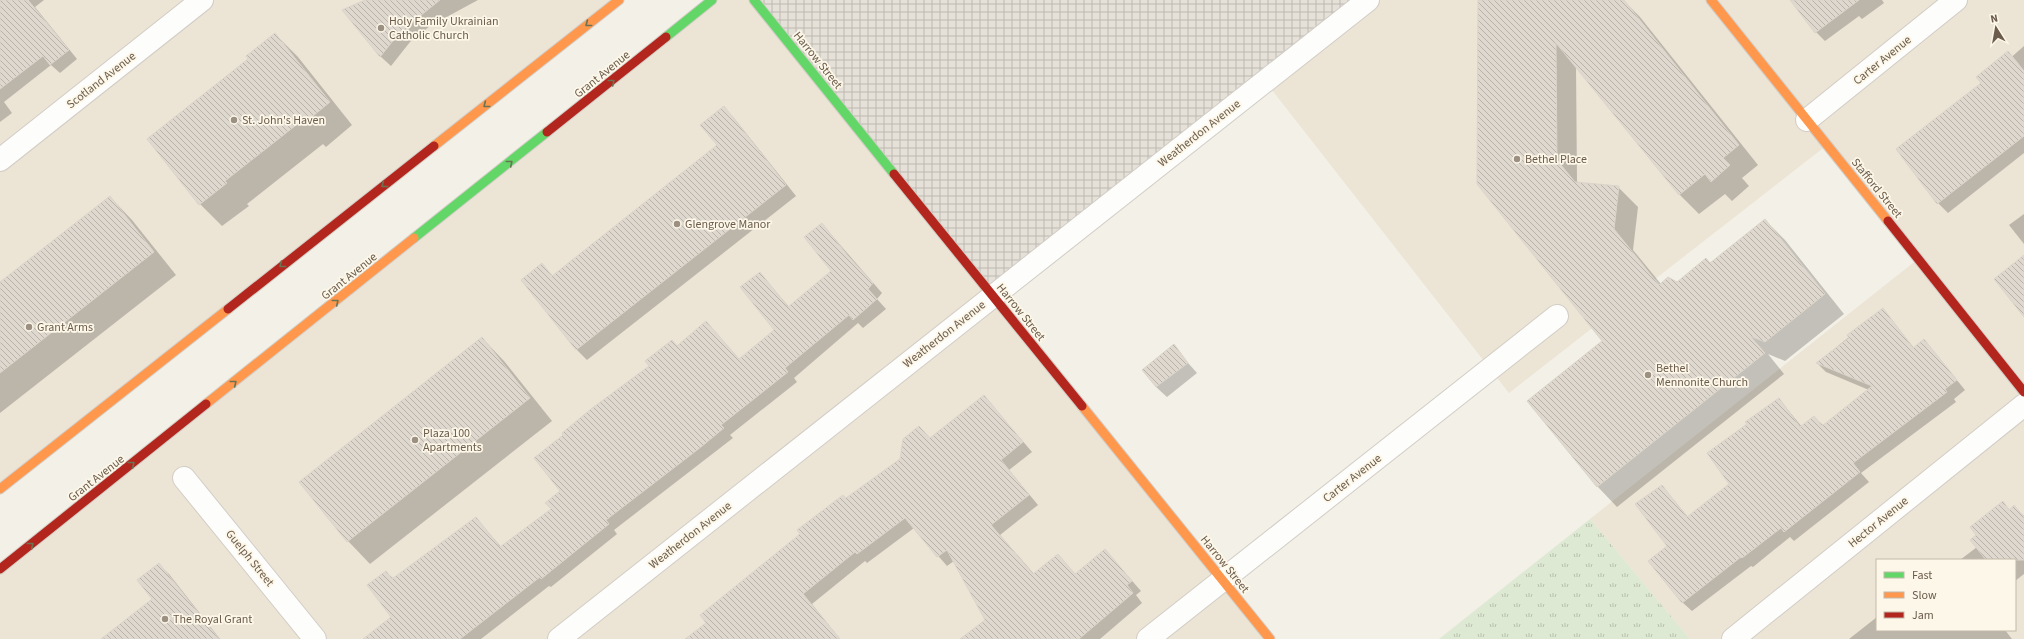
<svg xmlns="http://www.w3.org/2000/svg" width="2024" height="639" viewBox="0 0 2024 639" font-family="'Source Sans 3',sans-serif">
  <defs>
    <pattern id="industrial-grid" width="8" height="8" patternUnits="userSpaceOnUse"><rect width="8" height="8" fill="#e5e1d9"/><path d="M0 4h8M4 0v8" fill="none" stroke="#bebab2"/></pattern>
    <pattern id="grass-tufts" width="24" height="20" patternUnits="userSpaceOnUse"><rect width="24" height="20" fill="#dee9d3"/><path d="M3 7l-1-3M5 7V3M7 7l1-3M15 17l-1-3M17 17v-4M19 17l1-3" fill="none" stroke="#b8c0ad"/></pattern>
    <pattern id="building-back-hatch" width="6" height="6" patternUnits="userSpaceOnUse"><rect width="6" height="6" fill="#ded8cf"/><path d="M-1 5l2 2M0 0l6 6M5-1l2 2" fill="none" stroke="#b8b2aa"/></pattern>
  </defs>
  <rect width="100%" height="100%" fill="#f3f0e7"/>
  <g fill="#ece4d5" fill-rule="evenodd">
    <path d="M0 0H619L0 489Z"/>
    <path d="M712 0H754L1270 639H0V569Z"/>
    <path d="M1367 0H2024V639H1690L1590 519 1918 259 1827 145 1509 393 1265 81ZM1877 560H2015V630H1877Z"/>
  </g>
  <path fill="url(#industrial-grid)" d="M754 0H1368L993 296Z"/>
  <path fill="url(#grass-tufts)" d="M1590 519 1690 639H1439Z"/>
  <g fill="#0003">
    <path d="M0 0H44L35 7 77 59 60 73 51 65 4 102 12 113 0 122Z"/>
    <path d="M368 0H478L430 26 410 42 391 66 380 56Z"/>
    <path d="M1479 0H1623L1640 17 1758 165 1742 178 1749 186 1732 201 1725 194 1699 214 1680 195 1576 66 1577 181 1578 183 1618 187 1638 207 1633 250 1661 284 1677 283 1710 264 1765 220 1785 240 1844 314 1785 361 1768 354 1784 374 1617 507 1598 487 1528 401 1603 341Z"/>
    <path d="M1793 0H1882L1884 3 1862 19 1859 16 1825 41 1816 32Z"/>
    <path d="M275 34 298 57 352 125 326 147 323 144 247 204 249 206 222 226 200 204 250 59Z"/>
    <path d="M2024 46V153L1948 213 1938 203 1982 83Z"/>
    <path d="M724 108 734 118 796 196 587 360 577 350 522 280 542 265 553 276 718 146Z"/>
    <path d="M110 197 132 220 176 275 0 413V283Z"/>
    <path d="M2024 214V244L2009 225Z"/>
    <path d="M822 224 882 293 877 299 886 309 863 328 858 323 794 378 797 382 730 435 733 438 614 530 617 534 551 587 549 586 481 639H384L392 618 386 572 394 579 476 518 502 548 552 510 561 491 678 347 706 322 740 360 775 331 760 273 789 307 832 271Z"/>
    <path d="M1883 309 1914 348 1924 340 1965 390 1954 399 1956 402 1861 473 1869 482 1794 541 1790 537 1753 567 1751 566 1692 611 1682 602 1669 546 1662 486 1688 517 1731 484 1748 425 1779 399 1802 427 1814 417 1824 426 1869 390 1826 372 1817 363Z"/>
    <path d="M482 338 504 361 552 421 370 564 348 541 300 482Z"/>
    <path d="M1173 346 1197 373 1167 397 1156 387Z"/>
    <path d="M984 396 1032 452 1009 470 1038 505 1000 535 1034 574 1058 555 1076 575 1105 550 1141 591 1136 595 1142 603 1100 639H969L986 620 954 561 947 566 914 528 867 563 865 561 812 604 840 639H686L707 623 846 499 930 439Z"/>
    <path d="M2002 502 2010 510 2014 507 2024 516V574L2015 581V560H1960L1977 547 1978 535Z"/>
    <path d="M158 564 169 574 220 639H103L153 599Z"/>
    <path d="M1877 617V630H2005L2012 639H1849Z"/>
  </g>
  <g fill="url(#building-back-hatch)" stroke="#dbd4ca">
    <path d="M0 0H28L69 50 50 65 43 56 0 89Z"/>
    <path d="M365 0H440L400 32 380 57 342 10Z"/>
    <path d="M1478 0H1624L1739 145 1723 158 1730 165 1711 182 1705 174 1679 195 1556 43 1557 160 1575 182 1619 186 1614 229 1659 285 1668 277 1677 282 1706 258 1710 263 1765 219 1825 294 1765 342 1750 336 1765 353 1597 487 1527 401 1602 341 1477 184Z"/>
    <path d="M1790 0H1859L1815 33Z"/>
    <path d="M275 33 330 102 302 125 300 122 225 181 227 183 199 205 147 139 248 59 246 56Z"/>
    <path d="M2008 51 2024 71V136L1937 204 1896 149 1981 83 1976 77Z"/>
    <path d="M724 106 786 185 576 350 521 280 542 263 552 276 717 145 700 125Z"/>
    <path d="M110 196 154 252 0 373V282Z"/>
    <path d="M822 223 848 256 873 283 868 289 877 299 853 320 849 315 785 368 788 372 721 425 724 428 701 447 606 520 609 524 541 579 540 577 460 639H363L391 617 367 585 386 571 392 579 476 517 500 547 551 509 545 503 560 491 534 458 563 435 562 433 591 409 649 366 645 361 672 340 677 346 706 321 739 359 774 330 740 287 760 272 788 307 831 271 804 237Z"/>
    <path d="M2024 255V317L1994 279Z"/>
    <path d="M1883 308 1913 348 1924 339 1957 380 1945 389 1947 392 1853 463 1860 472 1784 532 1781 528 1742 558 1741 557 1682 603 1648 561 1667 546 1635 504 1662 485 1687 517 1729 484 1707 453 1747 424 1745 422 1779 398 1800 427 1814 416 1822 426 1872 386 1816 363 1849 338 1847 335Z"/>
    <path d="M482 337 530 398 347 542 299 482Z"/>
    <path d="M1174 344 1188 363 1156 387 1142 370Z"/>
    <path d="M984 395 1023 442 1001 460 1029 495 991 525 1033 574 1058 554 1075 574 1105 549 1132 581 1127 585 1133 593 1079 639H960L985 620 947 550 937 557 905 518 857 554 855 552 803 594 840 639H685L706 623 700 615 800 534 797 530 843 495 846 498 900 459 903 439 919 426 930 438Z"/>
    <path d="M2003 501 2009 510 2014 505 2024 517V560H1986L1970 540 1976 535 1970 527Z"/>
    <path d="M159 563 219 639H101L152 599 137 580Z"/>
  </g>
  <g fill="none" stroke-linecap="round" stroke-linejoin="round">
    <g stroke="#d2cdc6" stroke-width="24">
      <g id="street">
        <path d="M1807 120 1956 0"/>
        <path d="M0 160 202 0"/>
        <path d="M184 478 315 639"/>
        <path d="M559 639 1368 0"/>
        <path d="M1148 639 1557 316"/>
        <path d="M1733 639 2024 405"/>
      </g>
    </g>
    <g stroke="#d2cdc6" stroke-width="11">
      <g id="fast">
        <path d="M754 0 894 174"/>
        <path d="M666 37 712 0"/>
        <path d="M414 238 547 132"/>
      </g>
    </g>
    <g stroke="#d2cdc6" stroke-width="11">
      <g id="slow">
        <path d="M1711 0 1888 221"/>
        <path d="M434 146 619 0"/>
        <path d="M206 404 414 238"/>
        <path d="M1082 406 1270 639"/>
        <path d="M0 489 228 309"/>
      </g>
    </g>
    <g stroke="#d2cdc6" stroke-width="11">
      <g id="jam">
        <path d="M547 132 666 37"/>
        <path d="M894 174 1082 406"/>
        <path d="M1888 221 2024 392"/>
        <path d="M228 309 434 146"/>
        <path d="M0 569 206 404"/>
      </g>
    </g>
    <use href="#street" stroke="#fdfdfb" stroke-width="22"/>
    <use href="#fast" stroke="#63d668" stroke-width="9"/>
    <use href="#slow" stroke="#ff974d" stroke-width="9"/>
    <use href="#jam" stroke="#b3261e" stroke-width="9"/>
  </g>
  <defs><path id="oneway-chevron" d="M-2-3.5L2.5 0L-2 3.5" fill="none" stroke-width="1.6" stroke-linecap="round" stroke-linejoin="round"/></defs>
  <g stroke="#6a7452">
    <use href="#oneway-chevron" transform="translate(588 24) rotate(142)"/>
    <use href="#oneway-chevron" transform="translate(612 82) rotate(-39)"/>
    <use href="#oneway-chevron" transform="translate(486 105) rotate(142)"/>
    <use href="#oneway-chevron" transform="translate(510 163) rotate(-39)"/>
    <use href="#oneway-chevron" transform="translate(384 185) rotate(142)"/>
    <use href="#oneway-chevron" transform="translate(282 265) rotate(142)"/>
    <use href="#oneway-chevron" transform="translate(336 302) rotate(-39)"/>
    <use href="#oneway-chevron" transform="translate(234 383) rotate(-39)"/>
    <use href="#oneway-chevron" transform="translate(132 464) rotate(-39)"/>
    <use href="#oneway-chevron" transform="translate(31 545) rotate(-38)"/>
  </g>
  <g fill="#9b9082" stroke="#fcf7e8" stroke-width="1.5">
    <circle cx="381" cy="28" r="4"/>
    <circle cx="234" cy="120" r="4"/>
    <circle cx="1517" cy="159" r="4"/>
    <circle cx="677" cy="224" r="4"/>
    <circle cx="29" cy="327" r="4"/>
    <circle cx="1648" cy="375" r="4"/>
    <circle cx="415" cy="440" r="4"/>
    <circle cx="165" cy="619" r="4"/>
  </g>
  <g text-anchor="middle" stroke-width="3.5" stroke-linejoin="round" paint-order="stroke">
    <g font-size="12" fill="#6c5c4c" stroke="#fcf7e8" text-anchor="start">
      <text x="389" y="25">Holy Family Ukrainian<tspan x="389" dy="14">Catholic Church</tspan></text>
      <text x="242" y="124">St. John's Haven</text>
      <text x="1525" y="163">Bethel Place</text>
      <text x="685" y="228">Glengrove Manor</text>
      <text x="37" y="331">Grant Arms</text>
      <text x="1656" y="372">Bethel<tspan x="1656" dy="14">Mennonite Church</tspan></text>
      <text x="423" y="437">Plaza 100<tspan x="423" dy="14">Apartments</tspan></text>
      <text x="173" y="623">The Royal Grant</text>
    </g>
    <g font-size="12" fill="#6c5c4c" stroke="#fcf7e8">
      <text transform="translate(818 60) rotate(51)" y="4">Harrow Street</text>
      <text transform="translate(1882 60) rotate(-39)" y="4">Carter Avenue</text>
      <text transform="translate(602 74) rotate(-39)" y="4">Grant Avenue</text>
      <text transform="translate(101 80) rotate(-38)" y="4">Scotland Avenue</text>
      <text transform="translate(1199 133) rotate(-38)" y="4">Weatherdon Avenue</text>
      <text transform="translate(1877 188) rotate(51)" y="4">Stafford Street</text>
      <text transform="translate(349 276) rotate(-39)" y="4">Grant Avenue</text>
      <text transform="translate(1021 312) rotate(51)" y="4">Harrow Street</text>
      <text transform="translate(944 334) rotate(-38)" y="4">Weatherdon Avenue</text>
      <text transform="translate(96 478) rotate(-38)" y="4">Grant Avenue</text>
      <text transform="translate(1352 478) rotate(-38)" y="4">Carter Avenue</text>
      <text transform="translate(1878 522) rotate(-39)" y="4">Hector Avenue</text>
      <text transform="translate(690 535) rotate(-38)" y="4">Weatherdon Avenue</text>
      <text transform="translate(250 558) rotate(51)" y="4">Guelph Street</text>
      <text transform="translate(1225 564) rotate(51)" y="4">Harrow Street</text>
    </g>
  </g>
  <rect x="1876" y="559" width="140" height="72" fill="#fcf7e8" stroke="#c2b9aa"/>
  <rect x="1884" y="572" width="20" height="6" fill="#63d668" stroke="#c2b9aa"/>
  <text x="1912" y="579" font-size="12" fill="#6c5c4c">Fast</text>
  <rect x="1884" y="592" width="20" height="6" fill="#ff974d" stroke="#c2b9aa"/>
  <text x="1912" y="599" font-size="12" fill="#6c5c4c">Slow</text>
  <rect x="1884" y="612" width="20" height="6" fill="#b3261e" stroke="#c2b9aa"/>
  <text x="1912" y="619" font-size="12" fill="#6c5c4c">Jam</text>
  <g transform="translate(1996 28) rotate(349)" stroke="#fcf7e8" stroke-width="3" paint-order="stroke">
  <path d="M0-3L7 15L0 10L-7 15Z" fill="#6c5c4c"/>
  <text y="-6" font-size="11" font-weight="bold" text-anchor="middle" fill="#6c5c4c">N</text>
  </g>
</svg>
